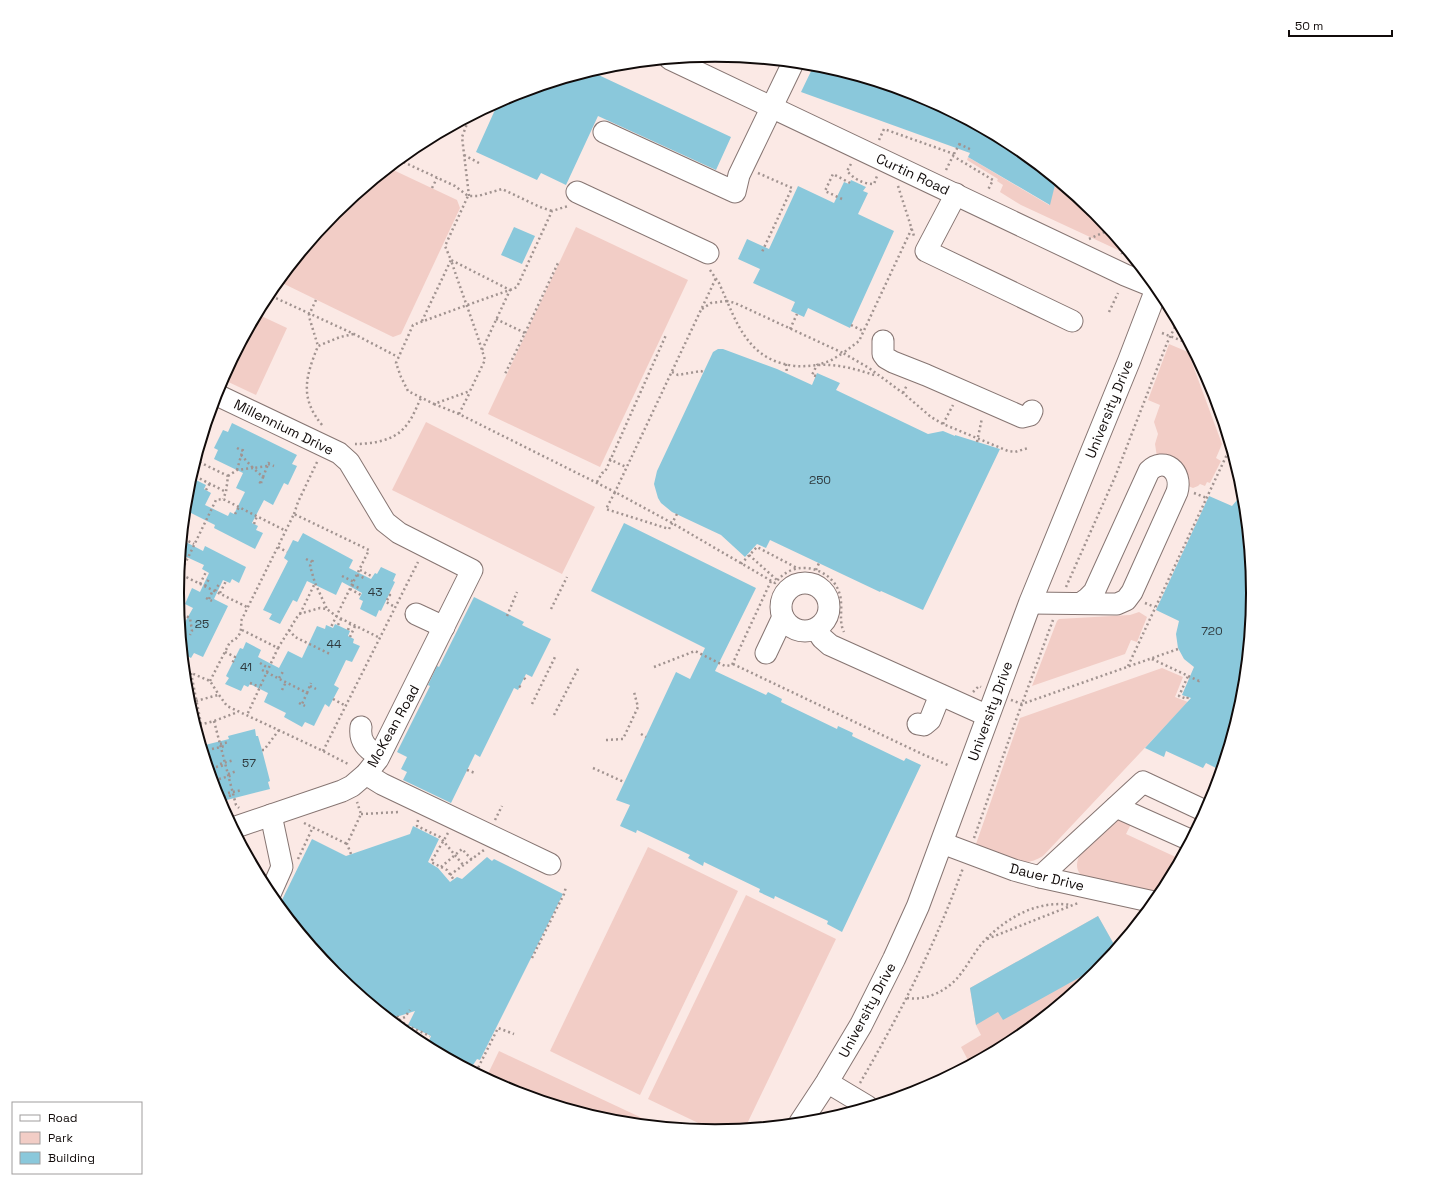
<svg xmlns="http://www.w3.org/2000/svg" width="1429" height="1186" viewBox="0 0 1429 1186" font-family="'Space Grotesk',sans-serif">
  <rect width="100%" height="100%" fill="#fbe9e5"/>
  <g fill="#f2cdc6">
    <path d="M968 157 1049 205 1056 181 1095 213 1127 252 1118 250 1021 205 1000 192 1003 185 997 181 998 179 967 160Z"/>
    <path d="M389 168 457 200 460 208 401 334 393 337 278 281 334 212Z"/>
    <path d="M576 227 688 280 600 467 488 414Z"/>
    <path d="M257 314 287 328 256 395 222 379Z"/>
    <path d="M1169 344 1188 352 1222 444 1216 458 1221 461 1210 483 1207 482 1205 486 1200 484 1198 486 1193 488 1188 486 1157 457 1155 444 1158 434 1154 422 1160 405 1148 400Z"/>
    <path d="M426 422 595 507 562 574 392 490Z"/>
    <path d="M1139 612 1147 617 1137 642 1131 640 1125 654 1032 686 1057 621 1059 619 1130 615Z"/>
    <path d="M1162 668 1183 677 1175 697 1188 702 1043 856C1036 860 1029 863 1021 862 1011 862 986 850 976 844L1020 718Z"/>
    <path d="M1119 818 1132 822 1126 834 1180 859 1160 894 1082 876C1076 870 1076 864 1079 856L1109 822Z"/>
    <path d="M648 847 738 891 640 1095 550 1051Z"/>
    <path d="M746 895 836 939 745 1128 715 1131 648 1099Z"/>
    <path d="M1098 916 1116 948 1095 974 1013 1040 970 1064 961 1047 981 1035 976 1025 970 988Z"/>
    <path d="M499 1051 657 1125 609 1121 508 1090 486 1078Z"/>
  </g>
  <g fill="#8ac8db">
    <path d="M814 65H820L921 96 1014 146 1056 181 1050 205 968 157 970 153 801 92Z"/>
    <path d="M590 71 731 137 716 170 598 116 566 185 541 173 537 180 476 152 499 101 509 96Z"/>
    <path d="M851 180 866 187 863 191 868 193 858 214 894 231 850 328 808 308 804 317 791 311 795 302 753 283 760 269 738 259 747 239 769 249 798 186 834 203 844 182 849 184Z"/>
    <path d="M514 227 535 236 522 264 501 255Z"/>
    <path d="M718 349H723L777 369 812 385 817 373 840 383 836 390 928 434 943 431 955 436V435L1000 449 923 610 881 591 880 592 770 540 766 548 757 544 745 557 721 535 672 512 661 503 658 498 654 484 657 471 713 352Z"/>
    <path d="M232 423 297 455 292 464 297 466 288 485 284 483 273 505 264 500 252 523 258 526 256 530 263 533 255 549 214 528 215 525 185 510 187 488 192 478 206 485 204 489 211 493 205 505 228 516 230 512 234 514 245 492 236 488 243 473 214 459 218 450 214 448 223 430 228 432Z"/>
    <path d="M1243 493 1252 593 1242 698 1220 770 1206 763 1203 768 1166 751 1164 757 1145 748 1191 698 1182 695 1194 667 1184 659 1178 648 1176 634 1179 621 1156 610 1209 496 1232 506Z"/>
    <path d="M624 523 756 588 715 671 766 695 768 692 782 699 781 702 837 729 838 726 853 733 852 736 904 761 906 758 921 765 842 932 827 924 828 921 775 896 774 899 759 892 760 889 704 862 703 866 688 858 690 855 637 830 636 833 620 826 630 805 616 800 676 672 690 679 705 648 591 591Z"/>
    <path d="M303 533 353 560 349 568 371 579 375 573 377 574 381 567 396 574 393 581 395 582 381 611 379 610 376 617 360 609 363 601 359 599 362 593 342 582 336 595 307 581 297 602 293 600 280 624 269 619 272 614 263 610 288 561 284 558 293 540 298 542Z"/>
    <path d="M182 540 203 551 205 546 246 567 239 583 232 579 230 583 223 580 214 599 228 606 203 657 194 653 191 658 182 653 180 631 193 608 185 604 192 588 200 592 209 573 202 569 204 565 180 554Z"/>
    <path d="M474 597 524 622 522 625 551 639 532 677 526 674 518 690 514 688 480 757 475 754 451 803 403 780 407 772 401 769 407 757 397 752 430 686 428 685 437 666 439 667Z"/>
    <path d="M335 624 350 631 348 636 354 639 353 643 360 646 352 662 346 660 334 685 339 688 329 707 325 704 314 726 305 722 302 727 284 717 286 713 264 702 268 693 250 684 248 687 244 685 241 691 225 684 229 678 226 676 240 648 243 649 246 642 261 650 258 657 279 668 288 651 302 658 317 626 325 629 326 625 333 628Z"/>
    <path d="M255 729 256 736H258L262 750 270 781 268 782 270 789 219 802 201 746 229 739 228 736Z"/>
    <path d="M413 826 439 839 428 862 438 868 450 882 457 877 462 879 487 857 492 861 494 859 563 894 480 1060 477 1059 473 1065 428 1043 431 1036 408 1025 415 1011 390 1019 334 973 279 906 312 839 346 856 410 834Z"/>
    <path d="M1098 916 1116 948 1102 965 1003 1020 998 1012 976 1025 970 988Z"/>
  </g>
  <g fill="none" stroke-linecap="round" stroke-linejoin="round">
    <g stroke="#867572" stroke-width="23">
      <g id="minor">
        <path d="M670 59 1125 275 1157 288"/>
        <path d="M604 132 735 192 739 175 793 63"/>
        <path d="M577 192 708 253"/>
        <path d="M956 194 926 251 1072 321"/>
        <path d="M883 341V354L886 358 893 362 926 375 1022 417 1030 415 1032 411"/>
        <path d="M215 394 339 453 349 462 385 522 399 533 472 570 378 759 366 774 352 786 342 791 233 828"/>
        <circle cx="805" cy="607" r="24"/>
        <path d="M1030 603 1117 604 1126 600 1132 592 1177 492C1183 471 1164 456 1149 471L1094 592 1088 598 1081 603"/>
        <path d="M416 614 444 627"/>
        <path d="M816 629 822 638 830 645 988 716"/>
        <path d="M766 653 783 617"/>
        <path d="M918 724 924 725 930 720 940 695"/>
        <path d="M361 727C359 742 367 749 379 756"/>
        <path d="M366 774 382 784 550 864"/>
        <path d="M1116 807 1190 840"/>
        <path d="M942 843 1014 870 1040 877 1154 902"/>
        <path d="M1040 877 1143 782 1205 811"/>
        <path d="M270 894 282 867 271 815"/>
        <path d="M827 1082 867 1106"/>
      </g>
    </g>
    <g stroke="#867572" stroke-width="24">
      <path id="major" d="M800 1123 827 1082 861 1025 894 959 918 906 1030 603 1129 361 1157 288"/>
    </g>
    <g stroke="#a19390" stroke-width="2.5" stroke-dasharray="2 3" stroke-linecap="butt">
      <path d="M879 140 884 129 954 154"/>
      <path d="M959 144 972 150"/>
      <path d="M954 154 960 143"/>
      <path d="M464 155 479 163"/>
      <path d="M399 160 455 186 468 196"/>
      <path d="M851 164 847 171C854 179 863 184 874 184L877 176"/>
      <path d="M946 170 953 156 993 180 988 190"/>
      <path d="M758 173 792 188 762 252"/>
      <path d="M898 186 914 236"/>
      <path d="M432 188 437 178"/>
      <path d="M469 196 462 137 470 116"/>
      <path d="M842 199 825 191 833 174 850 183"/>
      <path d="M1113 235 1122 254"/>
      <path d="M1089 239 1109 230"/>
      <path d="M710 270 719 283 727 301 735 303 843 353 859 341 912 228"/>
      <path d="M267 294 354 334 398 357"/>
      <path d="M316 300 309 315 310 320 318 346"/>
      <path d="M702 309 711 303 727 301C741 335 756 362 796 366 807 367 819 364 830 365 846 366 862 371 877 376"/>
      <path d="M1109 312 1118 293"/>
      <path d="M257 313 258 314"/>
      <path d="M496 319 525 333 504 376"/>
      <path d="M422 321 451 260 445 246 468 196H478L502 189 540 207 552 211"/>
      <path d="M851 325 863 331"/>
      <path d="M790 329 797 314"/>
      <path d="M525 333 558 263"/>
      <path d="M1162 333 1185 342"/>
      <path d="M1186 339 1185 342 1189 346"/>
      <path d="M482 350 510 290 451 260C462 294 475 326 485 360L470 391 434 404 408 391 401 377 396 363 413 325C445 313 478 301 510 290L517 287 552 211 568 206"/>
      <path d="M786 364 787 373"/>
      <path d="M672 372 678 375 701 371 703 372"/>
      <path d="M816 376 812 375 817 365 830 361 843 353 869 368 903 393 931 417 943 424 1008 451 1015 452 1028 448"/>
      <path d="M903 393 907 385"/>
      <path d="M434 404 459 414 615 492 716 278"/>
      <path d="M459 414 470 392"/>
      <path d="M943 424 953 405"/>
      <path d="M322 425C299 397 306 376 318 346L340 337 354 334"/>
      <path d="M977 442 982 418"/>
      <path d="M355 444C371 444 393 441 404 428 412 420 416 408 421 398"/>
      <path d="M237 448 243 451"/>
      <path d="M241 455 253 468 267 466"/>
      <path d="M609 459 626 467"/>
      <path d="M195 460 228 476 226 492 223 499"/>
      <path d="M268 464 274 466"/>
      <path d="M237 470 243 449"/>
      <path d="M191 474 226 492"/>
      <path d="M228 476 237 470 253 468 263 477 261 483"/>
      <path d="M263 477 269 462"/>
      <path d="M259 482 263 484"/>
      <path d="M597 482 602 473 605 472 666 335"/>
      <path d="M206 490 210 483"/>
      <path d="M1194 493 1207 498"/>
      <path d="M235 514 239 507"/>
      <path d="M294 514 298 502 318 460"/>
      <path d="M677 514 669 529 606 509 615 492 672 523 775 583C783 573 793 567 807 568 825 570 840 583 841 602 842 613 839 622 844 632"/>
      <path d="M254 524 257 516"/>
      <path d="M184 539 194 544"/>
      <path d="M278 547 287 552"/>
      <path d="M749 555 777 580"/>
      <path d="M182 556 187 558"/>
      <path d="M306 559 312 562"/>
      <path d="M313 560 310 566 315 583 327 609"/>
      <path d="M741 564 757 547 797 568"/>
      <path d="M360 570 373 577"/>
      <path d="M816 570 819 563"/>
      <path d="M180 574 216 500 223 499 286 531"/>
      <path d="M357 575 364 578"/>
      <path d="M178 576 180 574 247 607"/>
      <path d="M342 576 354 582"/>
      <path d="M200 584 206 572"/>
      <path d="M352 585 359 588"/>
      <path d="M205 586 209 579"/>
      <path d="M1066 587 1115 477 1167 343 1177 323"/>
      <path d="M350 589 361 595"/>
      <path d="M215 591 219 584"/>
      <path d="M220 593 226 581"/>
      <path d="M389 595H390L386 602 395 607"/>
      <path d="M206 598 212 601"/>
      <path d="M209 599 213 590"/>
      <path d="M1145 603 1155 607"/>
      <path d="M551 609 567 577"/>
      <path d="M178 612 190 618 192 631 190 635"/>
      <path d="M300 614 315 583"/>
      <path d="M507 616 517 592"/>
      <path d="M338 625 341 619"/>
      <path d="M242 630 278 648 247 715"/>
      <path d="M289 630 295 637 330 654"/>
      <path d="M348 630 350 624"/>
      <path d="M350 637 355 626"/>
      <path d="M278 648 299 614 320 608 327 609 336 616 380 638"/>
      <path d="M225 652 235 657 232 664"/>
      <path d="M1152 659 1199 681 1200 680"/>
      <path d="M260 663 268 668"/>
      <path d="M733 664 922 754 950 766"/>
      <path d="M1128 666 1230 448"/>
      <path d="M654 667 695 651 725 666 732 665 771 581"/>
      <path d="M184 670 210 681 219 695 227 706 323 751 350 765"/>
      <path d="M262 670 307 693 302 704"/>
      <path d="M191 673 201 724"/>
      <path d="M279 678 284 670"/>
      <path d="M524 678 526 680"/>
      <path d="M210 681 230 642C240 638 242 631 241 621L294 514 369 550 331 627"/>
      <path d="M250 683 260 687"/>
      <path d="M310 686 316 689"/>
      <path d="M519 686 522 688"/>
      <path d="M186 688 194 686"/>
      <path d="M282 690 286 682"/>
      <path d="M973 692 979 686 981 687"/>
      <path d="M307 693 311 683"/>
      <path d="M1188 697 1187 699 1179 696 1188 676"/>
      <path d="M333 699 346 706"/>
      <path d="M1011 700 1022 704 1178 649"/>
      <path d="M196 701 218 695"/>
      <path d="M299 703 305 706"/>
      <path d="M532 704 556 655"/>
      <path d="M554 715 579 667"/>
      <path d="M214 721 236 805 239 808"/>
      <path d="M195 726 214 721 238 712"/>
      <path d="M641 734 646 737"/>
      <path d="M606 740 623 739 638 707 634 692"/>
      <path d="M220 744 229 742"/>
      <path d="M212 749 225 746"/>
      <path d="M262 750H264L279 730"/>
      <path d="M323 751 418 562"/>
      <path d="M220 764 234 760"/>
      <path d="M216 767 225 765"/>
      <path d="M593 768 624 782"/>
      <path d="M467 770 475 773"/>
      <path d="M228 774 237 771"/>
      <path d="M219 779 233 775"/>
      <path d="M228 793 242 790"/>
      <path d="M224 797 233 795"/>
      <path d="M361 814 400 812"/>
      <path d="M418 820 417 826 440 837 464 866"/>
      <path d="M495 820 502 806"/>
      <path d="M304 823 347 844"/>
      <path d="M448 833 431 862 447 870 454 880"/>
      <path d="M974 838 1016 720 1053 620"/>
      <path d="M351 854 347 844 361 814 357 802"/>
      <path d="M298 859 313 827"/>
      <path d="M441 867 462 849 472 860"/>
      <path d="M450 875 484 850"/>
      <path d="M987 939 1078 903"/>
      <path d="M532 958 564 894 566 887"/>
      <path d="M907 998C926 1001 947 991 959 976 969 964 975 950 986 939 1009 916 1039 900 1071 905"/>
      <path d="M397 1016 400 1020"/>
      <path d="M394 1022 405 1017 410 1010"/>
      <path d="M408 1034 400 1020 406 1025 430 1036"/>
      <path d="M428 1047 430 1044"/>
      <path d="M456 1062 458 1058"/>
      <path d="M476 1072 498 1028 514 1034"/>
      <path d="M860 1083C900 1014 936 943 963 868"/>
    </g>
    <use href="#minor" stroke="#fff" stroke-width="21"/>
    <use href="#major" stroke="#fff" stroke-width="22"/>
  </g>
  <g text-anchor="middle" stroke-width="3" stroke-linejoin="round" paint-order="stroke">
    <g font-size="12" fill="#2f3a3e">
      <text x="820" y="484">250</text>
      <text x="375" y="596">43</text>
      <text x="202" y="628">25</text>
      <text x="1212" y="635">720</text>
      <text x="334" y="648">44</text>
      <text x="246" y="671">41</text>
      <text x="249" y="767">57</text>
    </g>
    <g font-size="14" fill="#110b0a" stroke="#fff">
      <text transform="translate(913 174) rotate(25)" y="5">Curtin Road</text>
      <text transform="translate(1109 409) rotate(-68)" y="5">University Drive</text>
      <text transform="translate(284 427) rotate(26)" y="5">Millennium Drive</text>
      <text transform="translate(990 711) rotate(-70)" y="5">University Drive</text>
      <text transform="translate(393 726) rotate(-61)" y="5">McKean Road</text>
      <text transform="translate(1047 877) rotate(14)" y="5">Dauer Drive</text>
      <text transform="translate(867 1010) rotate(-62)" y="5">University Drive</text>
    </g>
  </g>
  <path d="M0 0H1429V1186H0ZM184 593a531 531 0 1 1 1062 0a531 531 0 1 1-1062 0Z" fill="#fff" fill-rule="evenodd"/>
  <path fill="none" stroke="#110b0a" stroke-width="2" d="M184 593a531 531 0 1 1 1062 0a531 531 0 1 1-1062 0Z"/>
  <rect x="12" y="1102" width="130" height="72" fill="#ffffff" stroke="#a09d9d"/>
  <rect x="20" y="1115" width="20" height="6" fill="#ffffff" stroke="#a09d9d"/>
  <text x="48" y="1122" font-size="12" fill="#110b0a">Road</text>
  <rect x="20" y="1132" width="20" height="12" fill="#f2cdc6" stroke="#a09d9d"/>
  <text x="48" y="1142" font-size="12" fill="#110b0a">Park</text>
  <rect x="20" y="1152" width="20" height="12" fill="#8ac8db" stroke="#a09d9d"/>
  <text x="48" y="1162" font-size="12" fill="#110b0a">Building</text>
  <path d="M1289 30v6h103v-6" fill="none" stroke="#110b0a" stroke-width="2"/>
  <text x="1295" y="30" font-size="12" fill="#110b0a" stroke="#ffffff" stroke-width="3" paint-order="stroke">50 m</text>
</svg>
